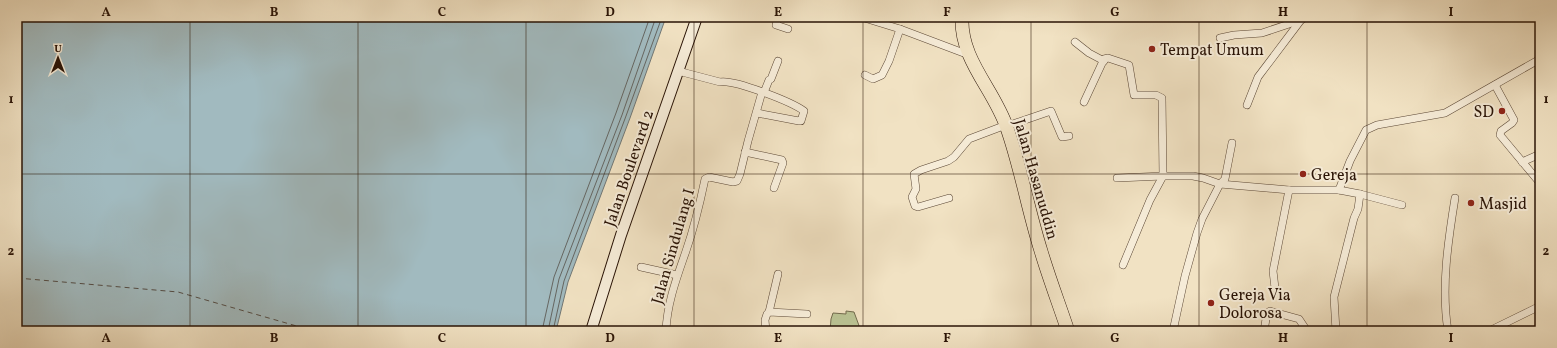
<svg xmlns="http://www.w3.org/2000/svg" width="1557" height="348" viewBox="0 0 1557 348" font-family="Vollkorn,serif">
  <rect width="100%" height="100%" fill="#f1e2c3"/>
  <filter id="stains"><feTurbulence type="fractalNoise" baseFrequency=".005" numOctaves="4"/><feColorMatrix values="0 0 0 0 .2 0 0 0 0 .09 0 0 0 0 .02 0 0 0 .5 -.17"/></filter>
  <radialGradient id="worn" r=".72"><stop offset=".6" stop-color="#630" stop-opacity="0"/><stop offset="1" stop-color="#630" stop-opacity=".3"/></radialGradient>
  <path fill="#bac394" stroke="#726b4d" d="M846 311 854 312 861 331H830L831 319 833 313 846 314Z"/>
  <path fill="#a1babf" stroke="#717775" d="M17 17H666L630 118 568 282 556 331H17Z"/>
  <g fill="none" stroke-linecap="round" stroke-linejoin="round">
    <g stroke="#656662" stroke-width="1">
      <path d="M542 331 554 277 616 113 650 17"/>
      <path d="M548 331 559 279 622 115 656 17"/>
      <path d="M553 331 564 281 626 116 662 17"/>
    </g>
    <path stroke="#534d47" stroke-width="1" stroke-dasharray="5 4" stroke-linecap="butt" d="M17 278 178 292 314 331"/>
    <g stroke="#5b4735" stroke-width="8">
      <g id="street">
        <path d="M778 17 776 25 788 29"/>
        <path d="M861 17 900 29 969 55"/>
        <path d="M1220 38 1234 35 1262 33 1301 20"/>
        <path d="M1075 42 1089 53 1104 61"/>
        <path d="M678 71 720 82C734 79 792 102 804 111L801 121H799L757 113"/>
        <path d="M865 75 873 79 882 75 889 61 900 29"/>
        <path d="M1495 85 1514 120 1512 123 1501 131 1500 135 1540 183"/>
        <path d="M1084 102 1104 59 1108 58 1129 65 1134 95H1156L1162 98 1163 176 1150 200 1123 265"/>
        <path d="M1247 105 1258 77 1301 20 1306 17"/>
        <path d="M1007 126 1051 111 1062 137 1069 136"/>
        <path d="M745 152 782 160 783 163 774 188"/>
        <path d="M1522 162 1540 154"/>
        <path d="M1117 178 1163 176H1193L1203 178 1220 184 1289 190H1339L1360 194 1358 209 1354 218 1334 297 1336 331"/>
        <path d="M1339 190 1350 161 1366 130 1377 125 1445 113 1540 59"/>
        <path d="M1360 194 1402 205"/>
        <path d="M949 198 918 207 915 206 912 197 916 189 914 174 921 170 948 161 954 157 969 139 1006 125"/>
        <path d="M641 267 677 275"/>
        <path d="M1275 288 1273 271 1289 190"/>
        <path d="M769 312 778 274"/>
        <path d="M666 331C667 303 677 277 686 251 694 228 700 203 705 179L709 177 733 182 737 181 740 174 748 141 762 92 765 90 769 80 771 79 778 61"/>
        <path d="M766 331 765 320 767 314 769 312 807 314"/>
        <path d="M1173 331 1185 276 1197 233 1202 219 1220 184 1225 179 1232 143"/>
        <path d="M1264 331 1267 313 1270 311 1299 319 1307 331"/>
        <path d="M1448 331C1441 288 1448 241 1455 198"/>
        <path d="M1489 331 1540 306"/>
      </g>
    </g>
    <g stroke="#291306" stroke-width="12">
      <path id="secondary" d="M591 331 621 235 697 17"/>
    </g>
    <g stroke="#291306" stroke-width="14">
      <path id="highway" d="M962 17C960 60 994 89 1007 128 1021 168 1028 210 1041 251 1049 278 1059 304 1068 331"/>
    </g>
    <use href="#street" stroke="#f6ecd8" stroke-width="7"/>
    <use href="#secondary" stroke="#f6ecd8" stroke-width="10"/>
    <use href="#highway" stroke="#f1e2c3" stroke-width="13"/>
  </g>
  <path fill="none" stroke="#291306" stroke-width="1" stroke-opacity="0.55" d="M190 17V331M358 17V331M526 17V331M694 17V331M863 17V331M1031 17V331M1199 17V331M1367 17V331M17 174H1540"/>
  <g fill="#8f2418" stroke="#f6ecd8" stroke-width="1.5">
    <circle cx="1152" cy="49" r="4"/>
    <circle cx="1502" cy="111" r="4"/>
    <circle cx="1303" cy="174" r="4"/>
    <circle cx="1471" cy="203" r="4"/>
    <circle cx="1211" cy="303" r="4"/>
  </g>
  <g text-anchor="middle" stroke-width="4" stroke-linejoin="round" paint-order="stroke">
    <g font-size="16" fill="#291306" stroke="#f6ecd8" text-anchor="start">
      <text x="1160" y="55">Tempat Umum</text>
      <text x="1494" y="117" text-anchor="end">SD</text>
      <text x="1311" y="180">Gereja</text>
      <text x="1479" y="209">Masjid</text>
      <text x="1219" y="300">Gereja Via<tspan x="1219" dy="18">Dolorosa</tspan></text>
    </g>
    <g font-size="16" fill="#291306" stroke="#f6ecd8">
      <text transform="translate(628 168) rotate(-71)" y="6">Jalan Boulevard 2</text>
      <text transform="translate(1037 179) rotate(74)" y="6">Jalan Hasanuddin</text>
      <text transform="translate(672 246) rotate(-74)" y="6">Jalan Sindulang I</text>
    </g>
  </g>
  <rect width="1557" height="348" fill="none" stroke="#f1e2c3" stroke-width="44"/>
  <g transform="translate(58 58)" stroke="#f6ecd8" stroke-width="3" paint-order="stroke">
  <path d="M0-3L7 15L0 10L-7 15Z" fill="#291306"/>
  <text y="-6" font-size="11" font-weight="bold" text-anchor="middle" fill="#291306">U</text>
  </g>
  <rect x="22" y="22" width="1513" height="304" fill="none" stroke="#291306" stroke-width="1.5"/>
  <g font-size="13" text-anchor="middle" font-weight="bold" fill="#291306">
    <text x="106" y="16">A</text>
    <text x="274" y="16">B</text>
    <text x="442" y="16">C</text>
    <text x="610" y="16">D</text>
    <text x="778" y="16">E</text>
    <text x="947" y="16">F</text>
    <text x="1115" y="16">G</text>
    <text x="1283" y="16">H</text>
    <text x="1451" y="16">I</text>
    <text x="11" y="103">1</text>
    <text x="1546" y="103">1</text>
    <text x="11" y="255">2</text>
    <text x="1546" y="255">2</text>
    <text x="106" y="342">A</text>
    <text x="274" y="342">B</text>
    <text x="442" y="342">C</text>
    <text x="610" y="342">D</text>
    <text x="778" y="342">E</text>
    <text x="947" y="342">F</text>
    <text x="1115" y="342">G</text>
    <text x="1283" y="342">H</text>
    <text x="1451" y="342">I</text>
  </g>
  <rect width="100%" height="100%" filter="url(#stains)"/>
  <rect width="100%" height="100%" fill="url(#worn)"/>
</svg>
